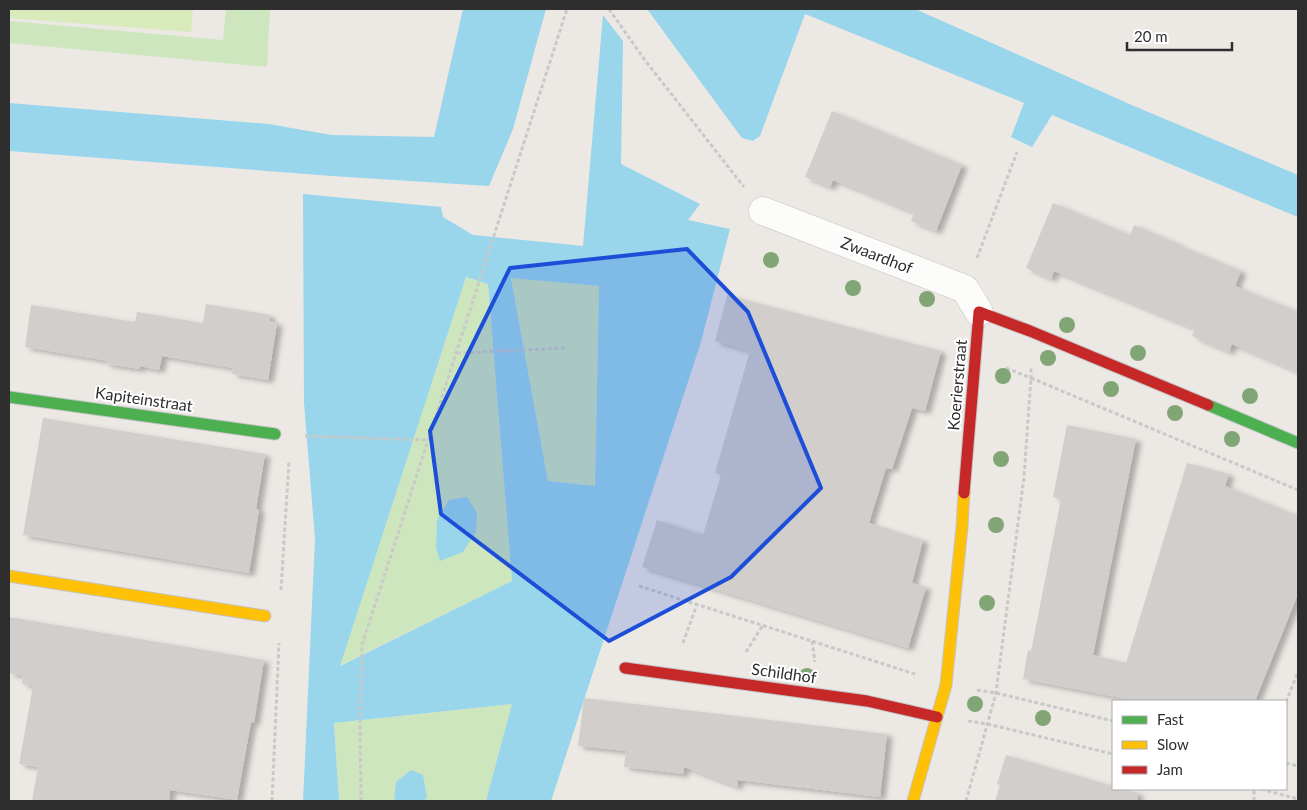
<svg xmlns="http://www.w3.org/2000/svg" width="1307" height="810" viewBox="0 0 1307 810" font-family="Lato,sans-serif">
  <defs>
    <filter id="shadow"><feDropShadow dx="5.5" dy="3" stdDeviation="2.5" flood-color="#0004"/></filter>
  </defs>
  <rect width="100%" height="100%" fill="#ece8e4"/>
  <g fill="#cee6be">
    <path d="M226 9H270L267 67 9 43V21L223 40Z"/>
    <path d="M466 277 488 284 512 581 339 666Z"/>
    <path d="M511 277 599 286 595 486 548 481Z"/>
    <path d="M513 704 486 801H339L334 723Z"/>
  </g>
  <path fill="#d9eabb" d="M9 9H193L191 32 9 18Z"/>
  <g fill="#99d6ec" fill-rule="evenodd">
    <path d="M463 9H546L513 129 489 186 332 176 9 151V103L269 124 331 135 434 137Z"/>
    <path d="M647 9H915L1134 106 1298 175V217L1052 115 1032 147 1011 137 1024 103 805 14 760 136 753 141 742 138Z"/>
    <path d="M603 15 623 41 621 164 700 204 688 220 730 229 701 342 551 801H486L512 704 334 723 339 801H303L315 539 304 403 303 194 441 207 443 217 473 235 583 246ZM466 277 488 284 512 581 340 666ZM511 278 599 286 595 486 548 481Z"/>
    <path d="M467 497 477 513 476 532 463 552 440 561 436 548 437 520 449 500Z"/>
    <path d="M411 770 423 775 427 797 424 801H394L396 782Z"/>
  </g>
  <g fill="#d1cecb" filter="url(#shadow)">
    <path d="M832 111 962 165 936 231 911 221 914 213 859 190 833 180 830 187 805 177Z"/>
    <path d="M1053 203 1130 235 1134 225 1180 245V246L1241 271 1235 286 1298 312V372L1232 344 1229 352 1192 336 1195 329 1054 271 1051 279 1026 268Z"/>
    <path d="M727 295 941 351 925 411 912 408 892 469 886 468 869 523 923 540 912 583 926 587 908 648 642 567 657 520 703 535 721 475 715 473 750 351 715 341Z"/>
    <path d="M206 304 270 315 269 321 277 323 268 380 232 374 233 368 162 356 159 370 140 366V369L106 364V361L103 360 25 347 31 305 135 322 137 312 203 323Z"/>
    <path d="M43 418 265 454 256 509 259 510 249 573 23 535Z"/>
    <path d="M1067 425 1136 439 1093 655 1126 663 1187 463 1229 474 1225 486 1298 516V594L1255 701H1137L1023 679 1028 650 1031 651 1061 499 1053 497Z"/>
    <path d="M9 617 264 660 254 723 251 722 237 800 170 790 169 801H32L38 767 19 764 33 686 22 684 23 676 9 673Z"/>
    <path d="M584 698 887 734 880 797 738 780 737 787 684 767 683 774 624 767 626 751 578 746Z"/>
    <path d="M1006 755 1113 786V789H1122L1138 793 1137 801H995L1000 785 997 784Z"/>
  </g>
  <g fill="none" stroke-linecap="round" stroke-linejoin="round">
    <g stroke="#c5c4c5" stroke-width="29">
      <path id="street" d="M763 211 965 289 979 312"/>
    </g>
    <g stroke="#c5c4c5" stroke-width="13">
      <g id="fast">
        <path d="M9 397 275 434"/>
        <path d="M1208 405 1298 443"/>
      </g>
    </g>
    <g stroke="#c5c4c5" stroke-width="13">
      <g id="slow">
        <path d="M9 576 265 616"/>
        <path d="M913 801 946 685 962 527 964 493"/>
      </g>
    </g>
    <g stroke="#c5c4c5" stroke-width="13">
      <g id="jam">
        <path d="M964 493 979 312 1030 331 1208 405"/>
        <path d="M625 668 867 701 937 717"/>
      </g>
    </g>
    <g stroke="#c9c9c8" stroke-width="3" stroke-dasharray="4 2.5" stroke-linecap="butt">
      <path d="M609 9 644 59 744 187"/>
      <path d="M977 258 1017 152"/>
      <path d="M457 353 566 348"/>
      <path d="M1006 368 1031 378V366"/>
      <path d="M305 436 427 440"/>
      <path d="M639 586 915 674"/>
      <path d="M281 590 289 461"/>
      <path d="M812 641 815 662"/>
      <path d="M683 643 697 604"/>
      <path d="M746 652 763 625"/>
      <path d="M977 690 996 693 1113 721"/>
      <path d="M1286 702 1298 672"/>
      <path d="M968 721 987 724 1113 754"/>
      <path d="M1286 763 1298 766"/>
      <path d="M1261 789 1298 799"/>
      <path d="M272 801 279 643"/>
      <path d="M361 801 360 730 362 645 567 9"/>
      <path d="M966 801 996 693 1024 477 1031 378 1298 490"/>
      <path d="M1254 801V789"/>
    </g>
    <use href="#street" stroke="#fcfcfb" stroke-width="28"/>
    <use href="#fast" stroke="#4caf50" stroke-width="11"/>
    <use href="#slow" stroke="#ffc107" stroke-width="11"/>
    <use href="#jam" stroke="#c62828" stroke-width="11"/>
  </g>
  <g fill="#82a575">
    <circle cx="771" cy="260" r="8"/>
    <circle cx="853" cy="288" r="8"/>
    <circle cx="927" cy="299" r="8"/>
    <circle cx="1067" cy="325" r="8"/>
    <circle cx="1138" cy="353" r="8"/>
    <circle cx="1048" cy="358" r="8"/>
    <circle cx="1003" cy="376" r="8"/>
    <circle cx="1111" cy="389" r="8"/>
    <circle cx="1250" cy="396" r="8"/>
    <circle cx="1175" cy="413" r="8"/>
    <circle cx="1232" cy="439" r="8"/>
    <circle cx="1001" cy="459" r="8"/>
    <circle cx="996" cy="525" r="8"/>
    <circle cx="987" cy="603" r="8"/>
    <circle cx="807" cy="676" r="8"/>
    <circle cx="975" cy="704" r="8"/>
    <circle cx="1043" cy="718" r="8"/>
  </g>
  <path fill="#1d4ed8" fill-opacity="0.2" stroke="#1d4ed8" stroke-width="4" stroke-linejoin="round" d="M687 249 748 312 821 488 731 577 609 641 441 514 430 431 510 268Z"/>
  <g text-anchor="middle" stroke-width="4" stroke-linejoin="round" paint-order="stroke">
    <g font-size="16" fill="#2e2e2e" stroke="#fff">
      <text transform="translate(877 255) rotate(21)" y="6">Zwaardhof</text>
      <text transform="translate(957 385) rotate(-85)" y="6">Koerierstraat</text>
      <text transform="translate(144 399) rotate(8)" y="6">Kapiteinstraat</text>
      <text transform="translate(784 673) rotate(8)" y="6">Schildhof</text>
    </g>
  </g>
  <rect width="1307" height="810" fill="none" stroke="#2e2e2e" stroke-width="20"/>
  <rect x="1112" y="700" width="175" height="90" fill="#ffffff" stroke="#ababab"/>
  <rect x="1122" y="716" width="25" height="8" fill="#4caf50" stroke="#ababab"/>
  <text x="1157" y="725" font-size="15" fill="#2e2e2e">Fast</text>
  <rect x="1122" y="741" width="25" height="8" fill="#ffc107" stroke="#ababab"/>
  <text x="1157" y="750" font-size="15" fill="#2e2e2e">Slow</text>
  <rect x="1122" y="766" width="25" height="8" fill="#c62828" stroke="#ababab"/>
  <text x="1157" y="775" font-size="15" fill="#2e2e2e">Jam</text>
  <path d="M1127 42v8h105v-8" fill="none" stroke="#2e2e2e" stroke-width="2.5"/>
  <text x="1134" y="42" font-size="15" fill="#2e2e2e" stroke="#ffffff" stroke-width="4" paint-order="stroke">20 m</text>
</svg>
